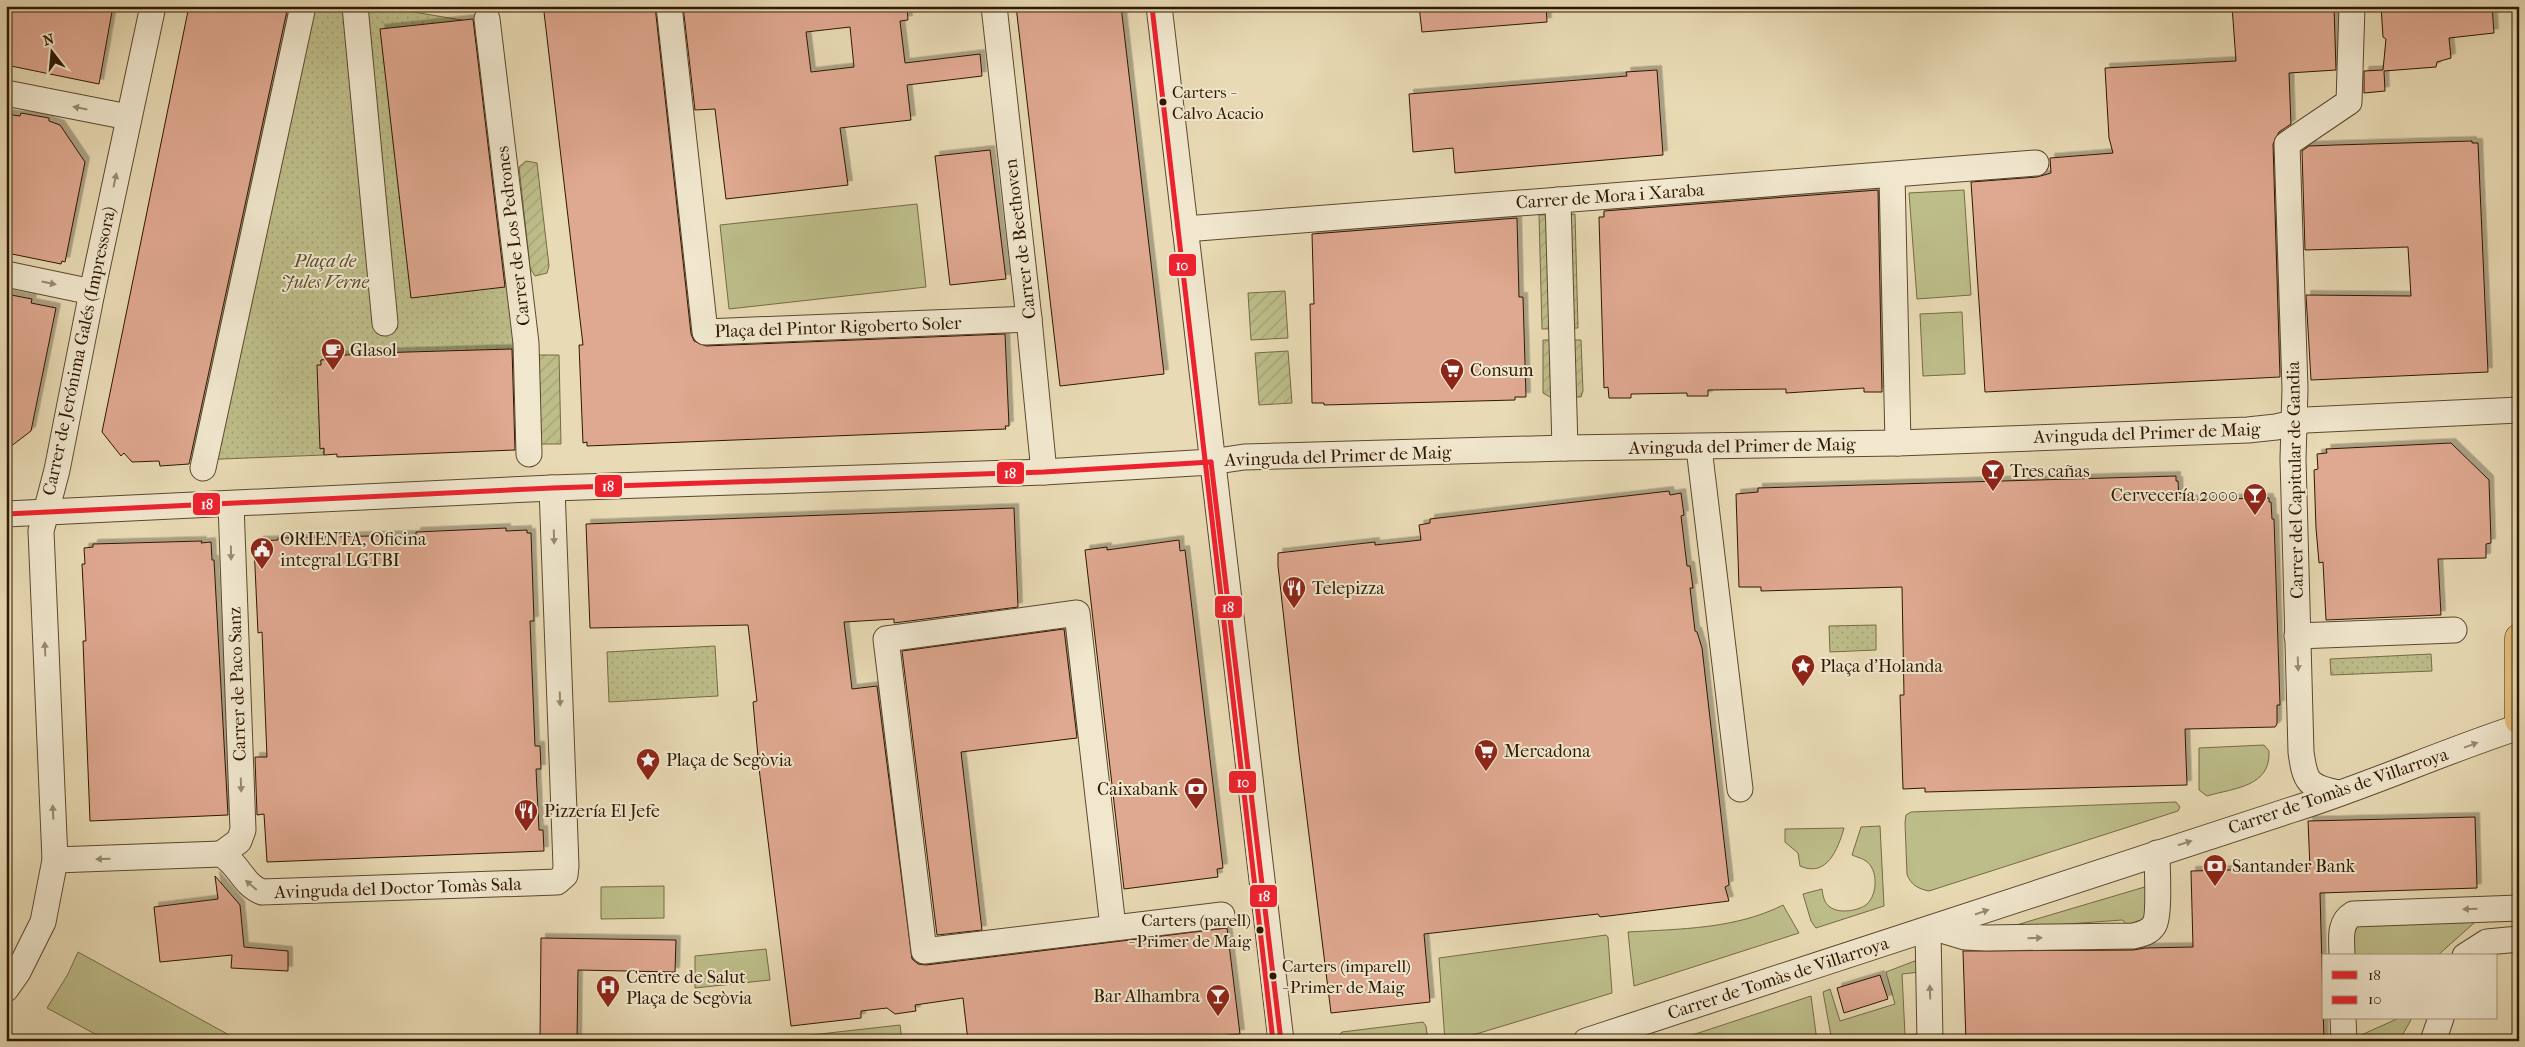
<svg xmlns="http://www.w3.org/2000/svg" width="2525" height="1047" viewBox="0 0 2525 1047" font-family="'IM FELL French Canon',serif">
  <defs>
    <pattern id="park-dots" width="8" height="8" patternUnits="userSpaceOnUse" patternTransform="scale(1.25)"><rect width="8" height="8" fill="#bdbd89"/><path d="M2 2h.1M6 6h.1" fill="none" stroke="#a3a274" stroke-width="1.8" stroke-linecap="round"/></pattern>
    <pattern id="garden-furrows" width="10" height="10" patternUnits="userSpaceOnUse" patternTransform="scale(1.25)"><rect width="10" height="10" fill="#bdbd89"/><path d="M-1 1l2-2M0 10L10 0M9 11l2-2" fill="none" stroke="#a3a274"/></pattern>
    <filter id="shadow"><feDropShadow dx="4.5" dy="-4.5" stdDeviation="0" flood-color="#0004"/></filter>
  </defs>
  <rect width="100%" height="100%" fill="#e8dab4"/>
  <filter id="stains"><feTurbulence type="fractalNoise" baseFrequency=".004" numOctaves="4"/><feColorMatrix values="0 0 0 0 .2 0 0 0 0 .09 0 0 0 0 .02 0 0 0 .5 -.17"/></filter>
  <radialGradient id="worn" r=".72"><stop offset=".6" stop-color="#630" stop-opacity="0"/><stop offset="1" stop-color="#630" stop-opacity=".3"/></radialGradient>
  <g fill="#bdbd89" stroke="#766a44">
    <path d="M1964 190 1971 295 1917 299 1909 193Z"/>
    <path d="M917 204 926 287 729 309 720 225Z"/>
    <path d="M1962 312 1965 374 1923 376 1920 314Z"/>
    <path d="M2264 745 2269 751C2271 787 2234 788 2207 796L2199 790V748Z"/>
    <path d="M2176 802 2180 807 2178 811 1929 891C1918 889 1910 884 1907 874L1905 823 1906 815 1911 812Z"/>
    <path d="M1880 826 1884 906 1816 928 1811 921 1803 894 1822 889C1823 896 1824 903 1830 907 1839 914 1859 911 1867 904 1878 894 1878 869 1866 861 1862 858 1856 857 1852 855L1861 827Z"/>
    <path d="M1844 828C1838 849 1827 878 1800 866L1798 853 1785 842V829Z"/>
    <path d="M664 886V918L601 919V887Z"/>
    <path d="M2148 886 2147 920 2129 926 2122 920 2013 928V926Z"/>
    <path d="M1783 905 1799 933 1634 986 1628 932C1680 929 1736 929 1783 905Z"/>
    <path d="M2472 918 2474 923 2437 956H2354V929L2363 921Z"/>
    <path d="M1606 935 1608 937 1612 993 1453 1041H1445L1439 958Z"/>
    <path d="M766 949 770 980 695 988V956Z"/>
    <path d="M78 952 240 1041H108L47 1008 68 974Z"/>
    <path d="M1920 959V972L1902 974 1905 1035 1922 1034 1921 1041H1832L1823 992 1830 989 1840 1021 1895 1004 1886 972Z"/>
    <path d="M1811 996 1817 1041H1674Z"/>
    <path d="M2399 1018H2412L2399 1041H2359V1036Z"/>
    <path d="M1423 1022 1426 1026 1428 1041H1339L1338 1036 1342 1032Z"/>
    <path d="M900 1025 902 1041H794L793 1037Z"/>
  </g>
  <g fill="url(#park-dots)" stroke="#766a44">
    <path d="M290 6H377L480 23 385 33 415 293 510 282 518 352 321 360 324 455 197 460Z"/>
    <path d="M1876 625V650L1830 652 1829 626Z"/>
    <path d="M715 646 718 696 609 702 607 652Z"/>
    <path d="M2431 654 2432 671 2331 675 2330 659Z"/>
  </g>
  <g fill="url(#garden-furrows)" stroke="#766a44">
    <path d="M526 161 537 163 549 266 547 273 535 276 530 268 519 167Z"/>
    <path d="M1575 214 1578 328 1542 329 1539 215Z"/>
    <path d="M1285 291 1288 338 1251 340 1248 293Z"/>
    <path d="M1543 340H1581L1583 391 1581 397H1550L1543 393Z"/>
    <path d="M1288 351 1292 403 1259 405 1255 353Z"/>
    <path d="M539 355H559L561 444H541Z"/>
  </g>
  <g fill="#dfa890" stroke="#2f1800" fill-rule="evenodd" filter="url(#shadow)">
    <path d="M6 6H113L99 84 6 65Z"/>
    <path d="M189 6H288L189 464 160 466 159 461 132 462 124 453 121 456 102 432Z"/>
    <path d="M557 6H655L691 334 694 341 706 346 1005 334 1009 426H1005L1006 429 587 446V442L583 443 579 345H583L544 12 558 10Z"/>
    <path d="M683 6H907L908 20 900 21 905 63 980 54 982 76 907 85 911 120 840 128 848 185 726 199 715 109 695 110ZM850 27 854 67 811 72 806 32Z"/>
    <path d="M1016 6H1121L1164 374 1060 386Z"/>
    <path d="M1419 6H1546L1547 22 1422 32Z"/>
    <path d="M2232 6H2334L2336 70 2289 73 2291 124 2279 132 2273 144 2280 377 1985 392 1971 182 2037 177 2051 173 2050 158 2113 153 2109 138 2105 68 2236 61Z"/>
    <path d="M2381 6H2492L2494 33 2449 38 2451 58 2437 62 2436 67 2384 71 2385 91 2364 93V71L2383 70 2386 39 2383 37Z"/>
    <path d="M473 19 505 287 411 298 380 29Z"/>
    <path d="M1657 70 1663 155 1455 173 1453 148 1413 152 1409 94 1627 76 1626 72Z"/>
    <path d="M21 113 49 118V121L60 125 85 162 65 262 62 261 61 264 12 254 6 245V114L20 116Z"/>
    <path d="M2472 141V143H2478L2488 372 2311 380 2306 295 2411 296 2408 247 2305 250 2302 151 2309 146 2335 145Z"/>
    <path d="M990 150 1006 279 950 285 935 156Z"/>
    <path d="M1878 190 1882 392H1864V388L1786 393V389L1708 390V396H1687V393L1631 394V398H1609L1608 387 1604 388 1601 286 1599 217H1604V211Z"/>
    <path d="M1517 218 1519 297H1523L1526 397H1515V400L1324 405V403H1312L1310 304H1314L1312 234Z"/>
    <path d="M6 294 32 299 31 303 56 308 31 431 6 450Z"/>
    <path d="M512 349 515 450 337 457V454L324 455V448L320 449 317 365H321V360L333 359V356L374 353Z"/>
    <path d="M2451 443 2489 480 2491 543 2486 544V558L2438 559 2441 615 2326 620 2323 562 2319 563 2316 528 2314 470 2318 469 2317 454 2327 453 2326 449Z"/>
    <path d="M2176 476V481H2178L2179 500 2269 498V502H2271L2272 519H2274L2280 705H2277V724L2275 727 2185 729 2187 785 1925 792V788L1903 789 1900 695H1904L1902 587 1761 591V587H1739L1736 494 1758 492V488Z"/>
    <path d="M1669 491 1670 495 1681 493 1684 515 1681 516 1687 566H1690L1693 588H1690L1695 631 1697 632 1702 648 1729 885 1725 887 1729 901 1600 917 1598 914 1424 934 1430 1002 1331 1013 1299 754 1278 566V553L1375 542V545L1421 540 1419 525 1430 523V519Z"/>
    <path d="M1014 508 1018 607 894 623V619L844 622 852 689 877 686 912 959 918 964 926 965 1227 928 1240 1034 1227 1035 1228 1038 1204 1041H968L963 998 915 1005 916 1011 895 1014 887 1008 861 1011V1018L791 1026 759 768 753 702 757 701 748 625 590 628 586 524Z"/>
    <path d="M506 528V531L527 530V533H531L534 621H530L535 746H540L541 769H536L539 830H543L544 851 267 862 264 814 257 815 255 757H267L262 632 258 633 254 545H258V541L278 540V538L416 535V532Z"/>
    <path d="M1179 540 1180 551 1185 550 1223 868 1217 869 1218 877 1124 889 1085 550 1107 547V550Z"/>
    <path d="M202 541 201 543 211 542 212 560H214L228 815 90 821 83 641H86L82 564H85L84 548 93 547V544Z"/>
    <path d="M1064 629 1077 738 961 752 982 930 937 935 902 651Z"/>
    <path d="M2475 817 2477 888 2320 893 2324 1041H1966L1963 951 2133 950 2145 948 2193 947 2191 871 2310 868 2308 821Z"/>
    <path d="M215 876 240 905 244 947 288 951V971L231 968 232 955 160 962 154 907 218 899Z"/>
    <path d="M541 938 676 940 675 972 578 970 577 1041H540Z"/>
    <path d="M1880 975 1888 999 1844 1013 1837 988Z"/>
  </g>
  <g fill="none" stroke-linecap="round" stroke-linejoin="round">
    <g stroke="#5d482d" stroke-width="27">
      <g id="minor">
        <path d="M355 6 385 323"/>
        <path d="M669 6 705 332 1029 319"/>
        <path d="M994 6 1029 319 1044 472"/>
        <path d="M1159 6 1281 1041"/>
        <path d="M487 19 526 343 529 454"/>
        <path d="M6 93 128 117"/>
        <path d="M1892 175 1898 443"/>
        <path d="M1558 200 1565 448"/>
        <path d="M1185 229 2036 163"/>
        <path d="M6 274 92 292"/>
        <path d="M1699 448 1740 789"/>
        <path d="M203 468 303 6"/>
        <path d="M6 514 552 488 1044 472 1211 462 1244 457 1565 448 1898 443 2248 430 2276 427 2306 420 2519 410"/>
        <path d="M2297 636 2454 630"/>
        <path d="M2339 793C2308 787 2305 782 2301 752L2293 459 2295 389 2287 144 2349 102 2352 6"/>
        <path d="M221 854 239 841 243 830 231 504"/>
        <path d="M55 860 221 854C239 864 243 885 262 892L557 882 565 875 566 866 552 488"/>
        <path d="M1113 927 1077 613 886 639 924 951 1222 915"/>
        <path d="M1935 928 1965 937 1986 938 2133 936C2141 934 2149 933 2154 925 2160 916 2157 866 2157 853"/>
        <path d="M1928 930 1930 1041"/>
        <path d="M2342 956C2342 940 2338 923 2353 914L2519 908"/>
        <path d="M2465 956 2487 942 2519 939"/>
        <path d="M6 989 18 972 43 922 55 860 41 531 57 470 92 292 153 6"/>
        <path d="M2343 1018 2344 1041"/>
        <path d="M1586 1041C1821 964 2056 886 2291 810 2368 786 2442 752 2519 727"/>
        <path d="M2433 1041 2441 1018"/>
      </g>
    </g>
    <g stroke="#2f1800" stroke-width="29">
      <path id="major" d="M2519 638V720"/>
    </g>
    <use href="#minor" stroke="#f0e7ce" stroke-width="25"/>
    <use href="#major" stroke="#e4bd7a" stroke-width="28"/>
    <g stroke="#f0e7ce" stroke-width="9">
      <g id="bus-1">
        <path d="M1211 462 1281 1041"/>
        <path d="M6 514 552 488 1044 472 1211 462"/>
      </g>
    </g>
    <g stroke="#f0e7ce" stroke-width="9">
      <path id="bus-2" d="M1152 7 1273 1041"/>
    </g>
    <use href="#bus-1" stroke="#ed222e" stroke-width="5"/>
    <use href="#bus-2" stroke="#ed222e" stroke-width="5"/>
  </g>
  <defs><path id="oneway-solid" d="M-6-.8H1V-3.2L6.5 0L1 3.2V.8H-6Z" transform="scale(1.25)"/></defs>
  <g fill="#998a71">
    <use href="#oneway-solid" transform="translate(80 108) rotate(-169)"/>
    <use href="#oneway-solid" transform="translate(115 180) rotate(-78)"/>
    <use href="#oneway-solid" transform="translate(49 283) rotate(12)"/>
    <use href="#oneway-solid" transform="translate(554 537) rotate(88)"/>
    <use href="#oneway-solid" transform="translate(231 553) rotate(89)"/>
    <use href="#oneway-solid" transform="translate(45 649) rotate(-93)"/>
    <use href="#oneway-solid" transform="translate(2298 664) rotate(88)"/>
    <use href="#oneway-solid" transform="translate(560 699) rotate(88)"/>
    <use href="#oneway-solid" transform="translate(2471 745) rotate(-20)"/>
    <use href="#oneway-solid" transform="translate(241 785) rotate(88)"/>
    <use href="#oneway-solid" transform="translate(53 812) rotate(-93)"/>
    <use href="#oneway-solid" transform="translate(2185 843) rotate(-18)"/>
    <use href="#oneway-solid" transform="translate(103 859) rotate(178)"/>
    <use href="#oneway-solid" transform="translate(251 885) rotate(-139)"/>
    <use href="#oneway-solid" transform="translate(2470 909) rotate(178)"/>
    <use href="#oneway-solid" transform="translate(1982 912) rotate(-19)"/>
    <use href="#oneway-solid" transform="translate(2035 938) rotate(-1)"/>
    <use href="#oneway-solid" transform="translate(1930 992) rotate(-92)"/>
  </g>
  <defs>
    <g id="cafe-pin" transform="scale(1.25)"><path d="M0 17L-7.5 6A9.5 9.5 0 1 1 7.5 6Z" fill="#8f2418" stroke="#f0e7ce"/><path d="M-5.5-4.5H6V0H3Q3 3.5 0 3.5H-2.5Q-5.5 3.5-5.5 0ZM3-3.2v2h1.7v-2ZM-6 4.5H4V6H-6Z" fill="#fff"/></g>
    <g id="supermarket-pin" transform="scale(1.25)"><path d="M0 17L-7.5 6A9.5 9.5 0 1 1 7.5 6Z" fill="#8f2418" stroke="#f0e7ce"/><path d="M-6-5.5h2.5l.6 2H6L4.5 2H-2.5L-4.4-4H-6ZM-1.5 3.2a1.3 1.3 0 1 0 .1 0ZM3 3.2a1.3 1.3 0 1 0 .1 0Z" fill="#fff"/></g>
    <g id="bar-pin" transform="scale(1.25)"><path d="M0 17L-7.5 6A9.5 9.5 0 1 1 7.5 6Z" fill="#8f2418" stroke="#f0e7ce"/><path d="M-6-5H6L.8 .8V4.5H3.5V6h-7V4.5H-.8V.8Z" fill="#fff"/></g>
    <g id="civic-pin" transform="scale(1.25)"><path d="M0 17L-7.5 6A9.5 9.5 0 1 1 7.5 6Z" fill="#8f2418" stroke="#f0e7ce"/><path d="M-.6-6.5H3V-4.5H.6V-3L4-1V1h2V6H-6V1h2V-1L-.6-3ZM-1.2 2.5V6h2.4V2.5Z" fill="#fff"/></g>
    <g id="restaurant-pin" transform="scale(1.25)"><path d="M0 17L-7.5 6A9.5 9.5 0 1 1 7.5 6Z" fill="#8f2418" stroke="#f0e7ce"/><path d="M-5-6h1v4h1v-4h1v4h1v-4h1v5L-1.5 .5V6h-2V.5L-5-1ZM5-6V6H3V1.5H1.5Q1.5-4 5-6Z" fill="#fff"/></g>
    <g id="sight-pin" transform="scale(1.25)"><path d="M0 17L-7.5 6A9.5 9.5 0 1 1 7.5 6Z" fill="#8f2418" stroke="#f0e7ce"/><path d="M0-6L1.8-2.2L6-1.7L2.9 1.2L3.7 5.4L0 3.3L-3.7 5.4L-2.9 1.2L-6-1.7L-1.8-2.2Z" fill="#fff"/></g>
    <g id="bank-pin" transform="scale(1.25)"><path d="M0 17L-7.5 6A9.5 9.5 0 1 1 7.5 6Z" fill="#8f2418" stroke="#f0e7ce"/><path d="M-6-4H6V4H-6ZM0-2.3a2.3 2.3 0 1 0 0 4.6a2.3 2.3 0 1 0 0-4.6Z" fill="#fff"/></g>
    <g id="hospital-pin" transform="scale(1.25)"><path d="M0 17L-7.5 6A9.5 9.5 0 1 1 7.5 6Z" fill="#8f2418" stroke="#f0e7ce"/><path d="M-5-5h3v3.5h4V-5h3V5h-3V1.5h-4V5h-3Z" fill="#fff"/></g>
  </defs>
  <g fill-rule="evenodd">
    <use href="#cafe-pin" x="333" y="350"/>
    <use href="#supermarket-pin" x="1452" y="370"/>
    <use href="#bar-pin" x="1993" y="471"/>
    <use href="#bar-pin" x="2255" y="495"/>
    <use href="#civic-pin" x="262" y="549"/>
    <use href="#restaurant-pin" x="1294" y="588"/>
    <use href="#sight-pin" x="1803" y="666"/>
    <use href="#supermarket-pin" x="1486" y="751"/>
    <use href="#sight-pin" x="648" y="760"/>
    <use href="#bank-pin" x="1196" y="789"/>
    <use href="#restaurant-pin" x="526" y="811"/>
    <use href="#bank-pin" x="2215" y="866"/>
    <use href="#hospital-pin" x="608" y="987"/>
    <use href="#bar-pin" x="1218" y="996"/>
  </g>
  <g fill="#2f1800" stroke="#f0e7ce" stroke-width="2">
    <circle cx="1163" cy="102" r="4.5"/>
    <circle cx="1260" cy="930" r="4.5"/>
    <circle cx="1273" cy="976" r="4.5"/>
  </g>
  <g text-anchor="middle" stroke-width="4" stroke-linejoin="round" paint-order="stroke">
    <g font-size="17" fill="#2f1800" stroke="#f0e7ce" text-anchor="start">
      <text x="1172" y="98">Carters -<tspan x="1172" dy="21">Calvo Acacio</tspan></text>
      <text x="1251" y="926" text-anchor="end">Carters (parell)<tspan x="1251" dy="21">- Primer de Maig</tspan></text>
      <text x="1282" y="972">Carters (imparell)<tspan x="1282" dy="21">- Primer de Maig</tspan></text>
    </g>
    <g font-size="18" fill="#2f1800" stroke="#f0e7ce">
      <text transform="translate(1610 196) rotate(-4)" y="6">Carrer de Mora i Xaraba</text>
      <text transform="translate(513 236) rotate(-97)" y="6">Carrer de Los Pedrones</text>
      <text transform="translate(1020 239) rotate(-97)" y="6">Carrer de Beethoven</text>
      <text transform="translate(838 327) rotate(-2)" y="6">Plaça del Pintor Rigoberto Soler</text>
      <text transform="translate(79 351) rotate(-78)" y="6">Carrer de Jerónima Galés (Impressora)</text>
      <text transform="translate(2147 433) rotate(-2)" y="6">Avinguda del Primer de Maig</text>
      <text transform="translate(1742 446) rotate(-1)" y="6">Avinguda del Primer de Maig</text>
      <text transform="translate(1338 456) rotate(-2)" y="6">Avinguda del Primer de Maig</text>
      <text transform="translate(2295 480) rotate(-91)" y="6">Carrer del Capitular de Gandia</text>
      <text transform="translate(237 684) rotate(-92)" y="6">Carrer de Paco Sanz</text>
      <text transform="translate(2338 791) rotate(-19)" y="6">Carrer de Tomàs de Villarroya</text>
      <text transform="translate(398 888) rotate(-2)" y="6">Avinguda del Doctor Tomàs Sala</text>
      <text transform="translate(1778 978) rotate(-18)" y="6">Carrer de Tomàs de Villarroya</text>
    </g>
    <g font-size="18" font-style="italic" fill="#5a4a29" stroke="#f0e7ce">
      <text x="325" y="267">Plaça de<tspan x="325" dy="21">Jules Verne</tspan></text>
    </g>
    <g font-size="18" fill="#2f1800" stroke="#f0e7ce" text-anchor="start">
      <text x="350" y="356">Glasol</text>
      <text x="1470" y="376">Consum</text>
      <text x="2010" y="477">Tres cañas</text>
      <text x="2238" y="501" text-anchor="end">Cervecería 2000</text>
      <text x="280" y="545">ORIENTA, Oficina<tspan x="280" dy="21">integral LGTBI</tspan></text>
      <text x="1312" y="594">Telepizza</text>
      <text x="1820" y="672">Plaça d'Holanda</text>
      <text x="1504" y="757">Mercadona</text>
      <text x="666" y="766">Plaça de Segòvia</text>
      <text x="1178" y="795" text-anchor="end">Caixabank</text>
      <text x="544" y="817">Pizzería El Jefe</text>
      <text x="2232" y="872">Santander Bank</text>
      <text x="626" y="983">Centre de Salut<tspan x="626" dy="21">Plaça de Segòvia</tspan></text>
      <text x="1200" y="1002" text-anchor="end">Bar Alhambra</text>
    </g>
  </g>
  <g stroke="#f0e7ce" stroke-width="2">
    <rect x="1168" y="253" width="29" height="24" rx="5" fill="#ed222e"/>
    <rect x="996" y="461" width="29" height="24" rx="5" fill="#ed222e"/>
    <rect x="594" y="474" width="29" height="24" rx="5" fill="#ed222e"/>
    <rect x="192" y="492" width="29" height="24" rx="5" fill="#ed222e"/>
    <rect x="1214" y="595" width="29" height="24" rx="5" fill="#ed222e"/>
    <rect x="1228" y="770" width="29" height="24" rx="5" fill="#ed222e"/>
    <rect x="1249" y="884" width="29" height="24" rx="5" fill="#ed222e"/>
  </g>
  <g font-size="14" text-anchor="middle" font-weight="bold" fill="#fff">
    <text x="1182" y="270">10</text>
    <text x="1010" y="478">18</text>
    <text x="608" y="491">18</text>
    <text x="207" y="509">18</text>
    <text x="1228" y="612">18</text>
    <text x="1243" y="787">10</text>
    <text x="1264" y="901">18</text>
  </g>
  <rect width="2525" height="1047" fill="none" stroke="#e8dab4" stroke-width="25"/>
  <rect x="8" y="8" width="2510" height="1032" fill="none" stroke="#2f1800" stroke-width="2.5"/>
  <rect x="12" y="12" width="2500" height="1022" fill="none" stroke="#2f1800"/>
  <rect x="2322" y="954" width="175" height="65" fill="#f0e7ce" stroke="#a3947c"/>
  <rect x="2332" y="971" width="25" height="8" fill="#ed222e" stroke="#a3947c"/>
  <text x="2368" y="980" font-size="15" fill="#2f1800">18</text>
  <rect x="2332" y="996" width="25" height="8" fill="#ed222e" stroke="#a3947c"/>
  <text x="2368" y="1004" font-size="15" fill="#2f1800">10</text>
  <g transform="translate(52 52) rotate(344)" stroke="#f0e7ce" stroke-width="4" paint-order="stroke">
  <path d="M0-4L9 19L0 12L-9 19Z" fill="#2f1800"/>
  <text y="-8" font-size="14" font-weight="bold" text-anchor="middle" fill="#2f1800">N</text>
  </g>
  <rect width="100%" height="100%" filter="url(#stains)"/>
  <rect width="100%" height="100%" fill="url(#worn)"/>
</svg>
